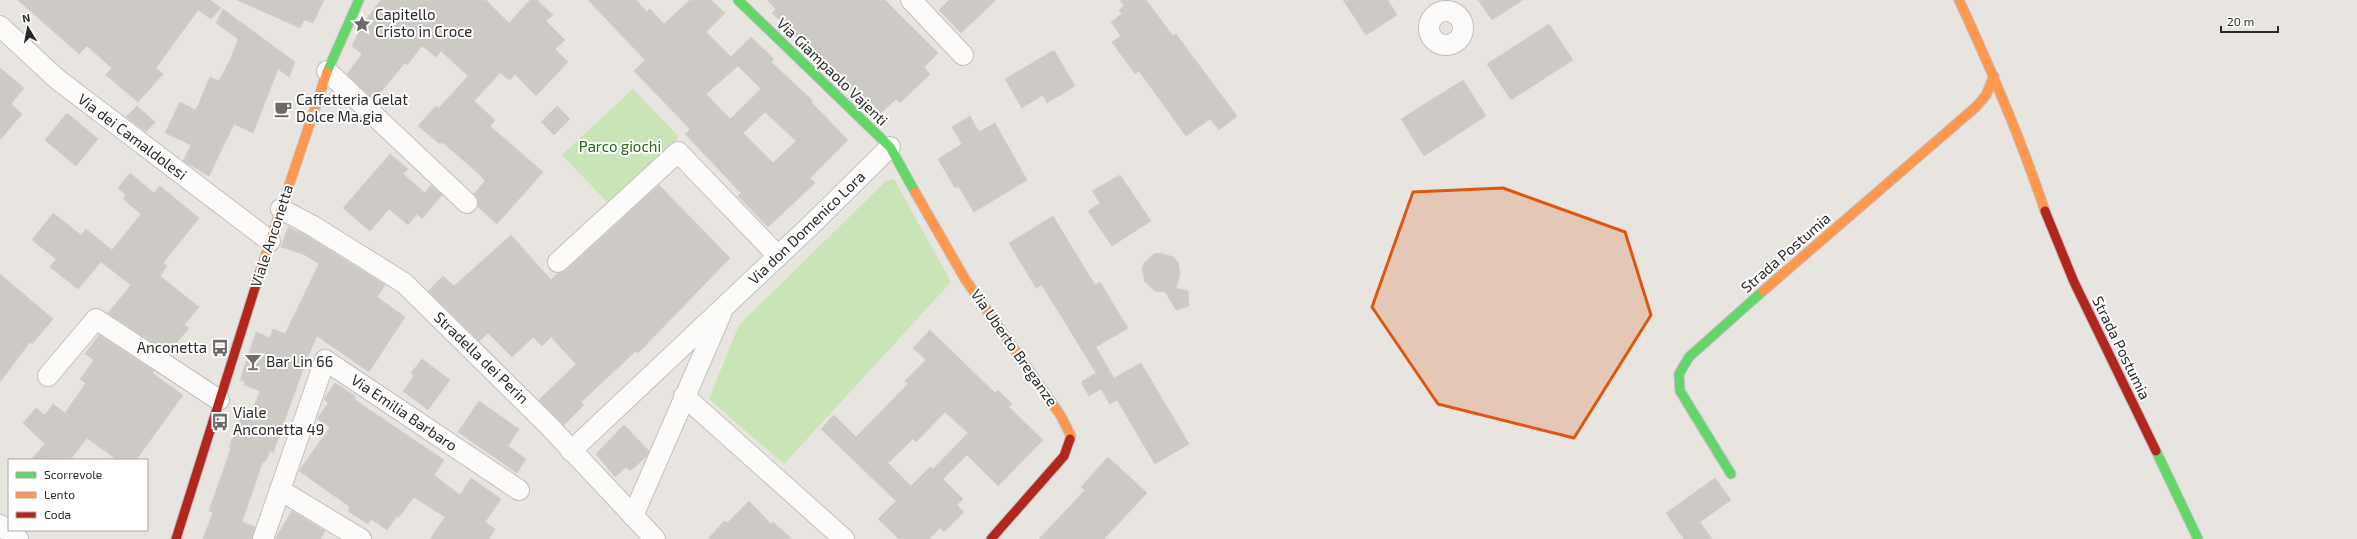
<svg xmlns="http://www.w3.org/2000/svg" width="2357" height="539" viewBox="0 0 2357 539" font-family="'Exo 2',sans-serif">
  <rect width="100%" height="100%" fill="#e8e4df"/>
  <g fill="#c9e5b7">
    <path d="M633 89 679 137 608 203 562 155Z"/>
    <path d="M894 179 951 282 784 464 709 399 739 325 886 181Z"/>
  </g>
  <g fill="#cdcac6" stroke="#d3d0cb" fill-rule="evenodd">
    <path d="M18 0H210L221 8 211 19 198 10 156 68 163 74 138 102 106 75 112 68 87 46 79 54Z"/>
    <path d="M237 0H324L313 23 304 20 300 28Z"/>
    <path d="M381 0H486L509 23 530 0H537L553 15 546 21 565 40 555 49 568 62 536 96 515 74 510 80 500 73 474 101 495 120 490 126 543 172 497 224 478 207V199L474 194 485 181 479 174 442 142 440 144 418 126 436 106 439 108 468 76 441 51 436 57 422 46 407 65 405 63 374 100 347 74 362 54 352 46 363 23Z"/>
    <path d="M588 0H636L647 12 650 9 664 24 690 0H711L725 13 706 32 731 57 751 37 774 59 771 62 813 101 811 102 848 140 810 178 815 183 768 227 738 196 741 193 685 134 690 129 634 71 645 60ZM738 66 761 89 730 119 706 94ZM765 112 796 141 773 163 743 133Z"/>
    <path d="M767 0H885L938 53 924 67 930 74 900 103 896 99 877 117 772 13 776 9Z"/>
    <path d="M949 0H996L961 33 939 10Z"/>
    <path d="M1120 0H1146L1173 36 1176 34 1237 116 1219 130 1210 119 1186 136 1139 71 1135 74 1112 42 1121 36 1111 22 1122 14 1119 10 1124 6Z"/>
    <path d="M1343 0H1388L1397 15 1366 35Z"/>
    <path d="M1478 0H1523L1492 20Z"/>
    <path d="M223 9 295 62 289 77 278 69 253 133 234 124 209 176 183 161 191 145 165 133 180 102 196 110 210 77 219 81 231 58 238 39 216 23Z"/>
    <path d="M1549 24 1573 60 1511 100 1487 64Z"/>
    <path d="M1054 50 1075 86 1047 103 1043 95 1022 108 1005 79Z"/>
    <path d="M0 68 24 88 11 104 22 114 0 140Z"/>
    <path d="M1463 80 1486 116 1424 156 1401 119Z"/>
    <path d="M137 106 155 122 146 132 126 117Z"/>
    <path d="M557 106 570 119 554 135 541 122Z"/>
    <path d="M67 113 98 139 76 166 45 140Z"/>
    <path d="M970 116 979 132 995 123 1027 180 974 212 958 186 955 188 938 159 962 144 952 127Z"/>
    <path d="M390 154 408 169 403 174 425 193 431 185 442 195 422 219 417 214 408 225 389 209 370 231 343 208Z"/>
    <path d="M130 173 154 193 160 186 199 218 163 263 167 266 160 276 199 307 184 325 189 328 168 353 108 313 131 285 101 262 78 289 50 267 56 259 32 240 53 213 81 235 86 229 112 250 141 214 123 199 126 195 118 188Z"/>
    <path d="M1120 175 1151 221 1112 246 1088 211 1100 203 1092 191Z"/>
    <path d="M659 185 730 258 638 353 636 351 581 402 584 405 564 425 539 400 576 364 551 337 542 346 533 337 512 357 488 333 479 341 428 291 443 276 454 286 511 235 551 280 558 273 566 270Z"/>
    <path d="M1053 216 1095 285 1100 282 1128 328 1096 347 1114 378 1141 363 1189 444 1155 464 1117 400 1110 404 1101 389 1089 396 1081 382 1096 373 1042 285 1036 288 1009 243Z"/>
    <path d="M288 227 307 236 385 285 377 297 405 317 369 372 317 336 306 361 273 453 270 451 265 462 263 461 242 522 255 527 252 539H203L213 512 209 511 231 448 229 447 241 416 249 420 260 391 244 385 245 382 240 380 256 332 270 338 273 329 285 334 319 264 305 255 281 247Z"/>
    <path d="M1161 253 1173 257 1178 262 1180 275 1176 288 1188 291 1189 306 1176 310 1165 292 1155 291 1145 282 1142 269 1144 263 1154 254Z"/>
    <path d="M0 274 53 319 32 344 30 342 0 382Z"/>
    <path d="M930 330 995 393 998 390 1012 404 1009 407 1043 440 998 486 967 455 943 479 963 499 957 505 964 512 944 532 940 528 929 539H899L878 519 896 501 821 429 834 415 856 437 908 384 905 381 926 360 913 348ZM945 412 968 433 933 469 930 467 911 486 888 463 913 439 916 442Z"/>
    <path d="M99 335 154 371 152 373 183 395 136 460H117L87 438 70 460H31L45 444 23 423 36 408 45 415 53 404 65 413 86 383 80 379 94 360 85 354Z"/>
    <path d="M422 359 450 380 428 410 403 391 414 376 411 373Z"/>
    <path d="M335 383 355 396V400L444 460 434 475 460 495 471 478 501 499 485 522 495 529 489 539H430L445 517 414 497 399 517 397 516 387 530 371 519 368 524 348 511 350 507 299 471 330 427 317 419 328 403 324 399Z"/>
    <path d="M479 401 519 429 508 446 526 459 517 473 458 432Z"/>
    <path d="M624 425 649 451 647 456 630 471 626 467 615 477 596 454Z"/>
    <path d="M1108 457 1147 493 1104 539H1039L1085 490 1081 487Z"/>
    <path d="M1715 478 1731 500 1700 522 1712 539H1684L1666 513Z"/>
    <path d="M749 501 771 524 773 522 792 539H708L724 521 727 523Z"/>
    <path d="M292 511 325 531 320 539H275Z"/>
  </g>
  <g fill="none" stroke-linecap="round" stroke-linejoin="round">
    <g stroke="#c1c0c1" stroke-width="22">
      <g id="street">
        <path d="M911 0 963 55"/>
        <circle cx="1446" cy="28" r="17"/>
        <path d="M0 26 57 79 270 241"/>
        <path d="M327 71 467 203"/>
        <path d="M281 209 313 226 404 283 549 426 655 539"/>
        <path d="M558 262 678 152 778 256"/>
        <path d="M48 376 96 319 219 400"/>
        <path d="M684 396 844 539"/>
        <path d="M571 451 810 226 890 147"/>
        <path d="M280 490 361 539"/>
        <path d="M633 516 721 314"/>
        <path d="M0 525 18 539"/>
        <path d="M263 539 325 360 519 490"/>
      </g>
    </g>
    <g stroke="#c1c0c1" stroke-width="11">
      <g id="fast">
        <path d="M738 0 890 147 915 192"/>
        <path d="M327 72 359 0"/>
        <path d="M2156 451 2198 539"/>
        <path d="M1731 474 1680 391 1679 374 1689 357 1763 291"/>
      </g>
    </g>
    <g stroke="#c1c0c1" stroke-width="11">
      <g id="slow">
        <path d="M1959 0C1991 69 2021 139 2045 211"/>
        <path d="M915 192 965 279 1061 416 1071 436 1070 439"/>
        <path d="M260 272 327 72"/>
        <path d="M1763 291 1977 106 1986 95 1994 76"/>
      </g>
    </g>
    <g stroke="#c1c0c1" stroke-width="11">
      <g id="jam">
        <path d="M2045 211 2074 282 2156 451"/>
        <path d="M176 539 260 272"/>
        <path d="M991 539 1064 456 1070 439"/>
      </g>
    </g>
    <use href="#street" stroke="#fcfbfa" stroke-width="20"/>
    <use href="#fast" stroke="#63d668" stroke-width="9"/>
    <use href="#slow" stroke="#ff974d" stroke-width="9"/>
    <use href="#jam" stroke="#b3261e" stroke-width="9"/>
  </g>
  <path fill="#de570e" fill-opacity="0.2" stroke="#de570e" stroke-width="3" stroke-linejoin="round" d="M1503 188 1625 232 1651 315 1574 438 1438 404 1372 307 1413 192Z"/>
  <defs>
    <g id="sight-bare" transform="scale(1.38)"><path d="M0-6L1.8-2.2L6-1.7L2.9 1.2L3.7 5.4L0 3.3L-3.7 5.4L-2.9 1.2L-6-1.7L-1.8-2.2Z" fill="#6c6b69" stroke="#fff" stroke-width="2.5" paint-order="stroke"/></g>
    <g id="cafe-bare" transform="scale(1.38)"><path d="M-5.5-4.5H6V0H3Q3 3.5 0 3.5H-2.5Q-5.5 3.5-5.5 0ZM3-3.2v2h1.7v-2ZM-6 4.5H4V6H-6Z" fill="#6c6b69" stroke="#fff" stroke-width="2.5" paint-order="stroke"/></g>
    <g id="bus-bare" transform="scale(1.38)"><path d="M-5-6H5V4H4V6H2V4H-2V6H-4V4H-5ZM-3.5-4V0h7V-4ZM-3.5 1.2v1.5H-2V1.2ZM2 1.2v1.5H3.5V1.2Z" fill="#6c6b69" stroke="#fff" stroke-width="2.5" paint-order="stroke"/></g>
    <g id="bar-bare" transform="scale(1.38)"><path d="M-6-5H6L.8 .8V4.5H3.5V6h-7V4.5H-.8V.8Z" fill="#6c6b69" stroke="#fff" stroke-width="2.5" paint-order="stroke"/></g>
  </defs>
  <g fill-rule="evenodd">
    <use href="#sight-bare" x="362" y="24"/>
    <use href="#cafe-bare" x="283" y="109"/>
    <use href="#bus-bare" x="220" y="348"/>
    <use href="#bar-bare" x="253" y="362"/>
    <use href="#bus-bare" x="220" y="422"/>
  </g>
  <g text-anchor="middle" stroke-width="4" stroke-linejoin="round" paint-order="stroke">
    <g font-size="15" fill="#2a2a2a" stroke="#fff" text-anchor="start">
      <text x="375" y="20">Capitello<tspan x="375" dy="17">Cristo in Croce</tspan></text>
      <text x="296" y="105">Caffetteria Gelat<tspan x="296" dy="17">Dolce Ma.gia</tspan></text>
      <text x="207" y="353" text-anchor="end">Anconetta</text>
      <text x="266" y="367">Bar Lin 66</text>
      <text x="233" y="418">Viale<tspan x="233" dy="17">Anconetta 49</tspan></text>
    </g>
    <g font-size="15" fill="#2a2a2a" stroke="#fff">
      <text transform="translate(832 72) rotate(44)" y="5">Via Giampaolo Vajenti</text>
      <text transform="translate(132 137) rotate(37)" y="5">Via dei Camaldolesi</text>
      <text transform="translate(807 228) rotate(-44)" y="5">Via don Domenico Lora</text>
      <text transform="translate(272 236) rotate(-72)" y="5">Viale Anconetta</text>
      <text transform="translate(1786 253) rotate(-41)" y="5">Strada Postumia</text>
      <text transform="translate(1014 348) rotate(55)" y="5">Via Uberto Breganze</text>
      <text transform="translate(2121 348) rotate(64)" y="5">Strada Postumia</text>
      <text transform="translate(481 358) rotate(44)" y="5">Stradella dei Perin</text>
      <text transform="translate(404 413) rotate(34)" y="5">Via Emilia Barbaro</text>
    </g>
    <g font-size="15" fill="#276918" stroke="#fff">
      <text x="620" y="152">Parco giochi</text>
    </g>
  </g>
  <rect x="8" y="459" width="140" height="72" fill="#ffffff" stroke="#aaaaaa"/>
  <rect x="16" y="472" width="20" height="6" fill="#63d668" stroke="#aaaaaa"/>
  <text x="44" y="479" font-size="12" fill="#2a2a2a">Scorrevole</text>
  <rect x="16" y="492" width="20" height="6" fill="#ff974d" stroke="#aaaaaa"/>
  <text x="44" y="499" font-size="12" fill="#2a2a2a">Lento</text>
  <rect x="16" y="512" width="20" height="6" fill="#b3261e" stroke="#aaaaaa"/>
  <text x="44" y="519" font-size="12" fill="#2a2a2a">Coda</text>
  <g transform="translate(28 28) rotate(350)" stroke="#ffffff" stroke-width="3" paint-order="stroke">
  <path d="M0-3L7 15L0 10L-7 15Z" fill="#2a2a2a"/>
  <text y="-6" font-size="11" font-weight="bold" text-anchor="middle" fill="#2a2a2a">N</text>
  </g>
  <path d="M2221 26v6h57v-6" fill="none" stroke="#2a2a2a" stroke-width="2"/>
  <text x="2227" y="26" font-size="12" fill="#2a2a2a" stroke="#ffffff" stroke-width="3" paint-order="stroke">20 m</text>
</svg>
